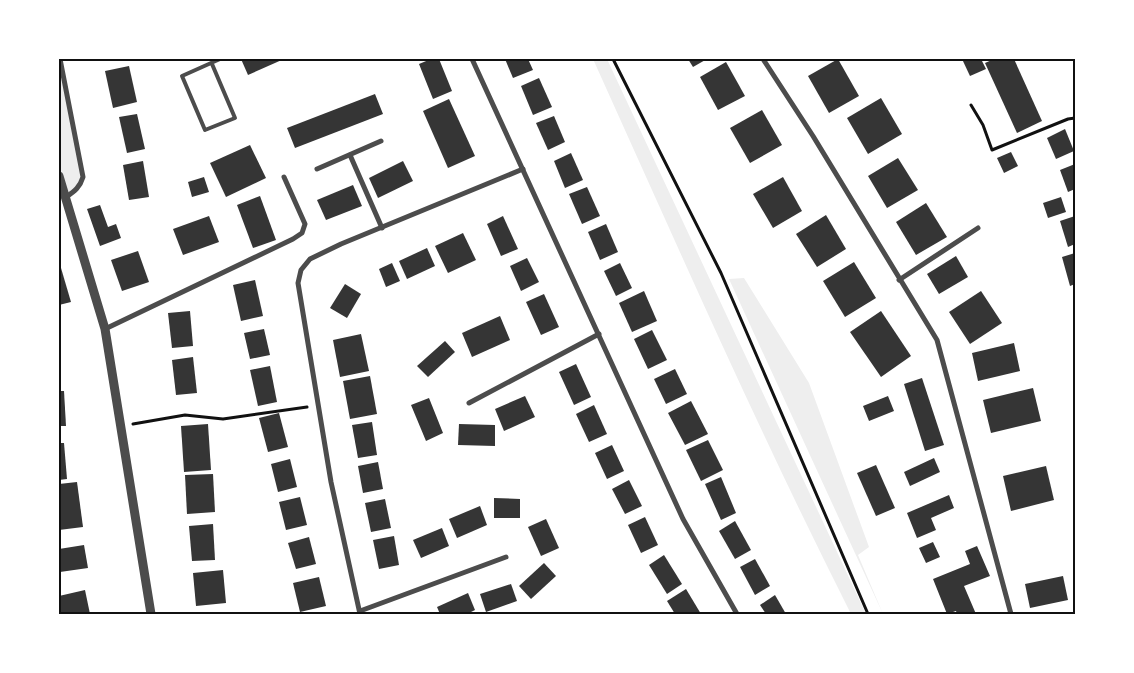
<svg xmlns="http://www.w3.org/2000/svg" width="1134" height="673" viewBox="0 0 1134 673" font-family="'Varela Round',sans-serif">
  <rect width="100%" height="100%" fill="#fff"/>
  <g fill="#eee">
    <path d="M59 59 82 168 81 184 66 197 59 176Z"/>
    <path d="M593 59H607L866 614H851C759 432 677 245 593 59Z"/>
    <path d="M744 278 809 383 869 547 858 555 883 614 729 279Z"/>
  </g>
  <g fill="#353535">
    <path d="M241 59H284L248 75Z"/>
    <path d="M431 59H439L452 91 433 99 419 64Z"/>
    <path d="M505 59H528L533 70 513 78Z"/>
    <path d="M688 59H707L693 67Z"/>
    <path d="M838 59 859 96 829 113 808 76Z"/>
    <path d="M962 59H981L986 69 970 76Z"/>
    <path d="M994 59H1014L1042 121 1017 133 985 63Z"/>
    <path d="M726 62 745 96 718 110 700 77Z"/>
    <path d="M129 66 137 102 113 108 105 71Z"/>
    <path d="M539 78 552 107 533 115 521 86Z"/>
    <path d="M375 94 383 114 295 148 287 128Z"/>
    <path d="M881 98 902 134 868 154 847 118Z"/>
    <path d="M449 99 475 156 448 168 423 111Z"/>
    <path d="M762 110 782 145 750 163 730 128Z"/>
    <path d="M137 114 145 149 127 153 119 117Z"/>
    <path d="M554 116 565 142 548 150 536 123Z"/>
    <path d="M1065 129 1074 151 1056 159 1047 138Z"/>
    <path d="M250 145 266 178 226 197 210 163Z"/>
    <path d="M1011 152 1018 166 1004 173 997 158Z"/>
    <path d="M571 153 583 180 565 188 554 161Z"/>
    <path d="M898 158 918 190 887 208 868 176Z"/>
    <path d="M143 161 149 197 129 200 123 165Z"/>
    <path d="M403 161 413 181 378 198 369 178Z"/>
    <path d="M1075 164V189L1068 192 1060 170Z"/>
    <path d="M204 177 209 192 192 197 188 182Z"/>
    <path d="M783 177 802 211 773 228 753 194Z"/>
    <path d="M353 185 362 206 326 220 317 200Z"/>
    <path d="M587 187 600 216 582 224 569 194Z"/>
    <path d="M260 196 276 240 253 248 237 205Z"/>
    <path d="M1061 197 1066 212 1048 218 1043 203Z"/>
    <path d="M926 203 947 237 916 255 896 222Z"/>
    <path d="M100 205 108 227 116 224 121 238 100 246 87 209Z"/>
    <path d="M826 215 846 249 817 267 796 234Z"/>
    <path d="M209 216 219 242 183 255 173 229Z"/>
    <path d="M503 216 518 249 501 256 487 224Z"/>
    <path d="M1075 216V244L1068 247 1060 221Z"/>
    <path d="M606 224 618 252 600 260 588 232Z"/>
    <path d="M463 233 476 260 448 273 435 246Z"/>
    <path d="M427 248 435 266 407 279 399 261Z"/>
    <path d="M138 251 149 282 122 291 111 260Z"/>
    <path d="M1075 253V284L1070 286 1062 257Z"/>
    <path d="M956 256 968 277 939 294 927 274Z"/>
    <path d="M527 258 539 282 521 291 510 266Z"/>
    <path d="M854 262 876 298 845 317 823 281Z"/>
    <path d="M392 263 400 281 386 287 379 269Z"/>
    <path d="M620 263 632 288 616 296 604 271Z"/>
    <path d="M61 268 71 302 59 305V269Z"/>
    <path d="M255 280 263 316 241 321 233 285Z"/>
    <path d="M345 284 361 294 347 318 330 308Z"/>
    <path d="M644 291 657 321 632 332 619 303Z"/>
    <path d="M981 291 1002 323 970 344 949 312Z"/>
    <path d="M544 294 559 327 541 335 526 302Z"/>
    <path d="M190 311 193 346 172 348 168 313Z"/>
    <path d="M881 311 911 356 881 377 850 332Z"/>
    <path d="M500 316 510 340 472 357 462 333Z"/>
    <path d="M264 329 270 355 250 359 244 333Z"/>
    <path d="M652 330 667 360 648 369 634 339Z"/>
    <path d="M361 334 369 371 340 377 333 340Z"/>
    <path d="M445 341 455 352 428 377 417 366Z"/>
    <path d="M1014 343 1020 371 978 381 972 353Z"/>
    <path d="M193 357 197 393 176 395 172 360Z"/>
    <path d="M576 364 591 397 574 405 559 372Z"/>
    <path d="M270 366 277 402 258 406 250 370Z"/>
    <path d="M675 369 687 394 666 404 654 379Z"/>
    <path d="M370 376 377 414 350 419 343 381Z"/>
    <path d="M922 378 944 445 925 451 904 384Z"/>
    <path d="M1033 388 1041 421 991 433 983 400Z"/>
    <path d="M59 391H64L66 426H59Z"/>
    <path d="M525 396 535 417 504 431 495 409Z"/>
    <path d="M888 396 894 411 869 421 863 406Z"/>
    <path d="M429 398 443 433 426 441 411 405Z"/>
    <path d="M691 401 708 434 685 445 668 413Z"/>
    <path d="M594 405 607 434 589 442 576 414Z"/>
    <path d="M279 413 288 447 268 452 259 418Z"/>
    <path d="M372 422 377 455 358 458 352 425Z"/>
    <path d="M208 424 211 470 184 472 181 426Z"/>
    <path d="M459 424 495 425V446L458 445Z"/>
    <path d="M708 440 723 470 701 481 686 450Z"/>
    <path d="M59 443H64L67 479 59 480Z"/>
    <path d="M612 445 624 471 607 479 595 453Z"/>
    <path d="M934 458 940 472 910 486 904 472Z"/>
    <path d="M290 459 297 487 278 492 271 464Z"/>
    <path d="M378 462 383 489 363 493 358 466Z"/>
    <path d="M876 465 895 508 876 516 857 473Z"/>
    <path d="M1046 466 1054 500 1011 511 1003 476Z"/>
    <path d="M213 474 215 512 187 514 185 475Z"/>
    <path d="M721 477 736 513 721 520 705 484Z"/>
    <path d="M629 480 642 506 625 514 612 489Z"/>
    <path d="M77 482 83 527 59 530V484Z"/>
    <path d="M949 495 954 508 931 518 936 530 917 538 907 513Z"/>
    <path d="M300 497 307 525 286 530 279 502Z"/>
    <path d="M494 498 520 499V518H494Z"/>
    <path d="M385 499 391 528 371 532 365 503Z"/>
    <path d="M480 506 487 525 457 538 449 519Z"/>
    <path d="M645 517 658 545 641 553 628 525Z"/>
    <path d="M546 519 559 548 541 556 528 527Z"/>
    <path d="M735 521 751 550 735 559 719 531Z"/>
    <path d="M213 524 215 560 192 561 189 526Z"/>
    <path d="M442 528 449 546 421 558 413 540Z"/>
    <path d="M394 536 399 565 379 569 373 540Z"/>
    <path d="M309 537 316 564 296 569 288 543Z"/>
    <path d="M933 542 940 557 926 563 919 548Z"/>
    <path d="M84 545 88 568 60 572 59 549Z"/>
    <path d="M977 546 990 576 964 586 976 614H957L956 611 947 614 933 579 970 564 965 551Z"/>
    <path d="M664 555 682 584 667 594 649 565Z"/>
    <path d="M755 559 770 586 755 595 740 567Z"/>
    <path d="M544 563 556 576 531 599 519 586Z"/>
    <path d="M223 570 226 603 196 606 193 573Z"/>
    <path d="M1063 576 1068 600 1030 608 1025 584Z"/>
    <path d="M319 577 326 606 300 612 293 583Z"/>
    <path d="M511 584 517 601 486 612 480 594Z"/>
    <path d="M686 589 701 614H675L667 601Z"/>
    <path d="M85 590 90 614H59V596Z"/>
    <path d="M468 593 475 610 467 614H440L437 607Z"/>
    <path d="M775 595 786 614H766L760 605Z"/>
  </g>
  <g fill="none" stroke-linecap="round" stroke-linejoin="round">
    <g stroke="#111" stroke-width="3">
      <path d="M613 59 721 273 868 614"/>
      <path d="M971 105 983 125 992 150 1068 119 1075 118"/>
      <path d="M133 424 185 415 223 419 307 407"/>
    </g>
    <path stroke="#4c4c4c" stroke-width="4" d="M212 64 235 118 205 130 182 76 220 59"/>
    <g stroke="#4c4c4c" stroke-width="5">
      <path d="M60 59 83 177C80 187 75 191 66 197"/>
      <path d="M472 59 683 519 737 614"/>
      <path d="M763 59 813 136 937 340 1011 614"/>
      <path d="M350 155 382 228"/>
      <path d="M317 169 381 141"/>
      <path d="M899 280 978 228"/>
      <path d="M105 329 293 239 302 233 305 224 284 177"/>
      <path d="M469 403 599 334"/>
      <path d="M360 611 506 557"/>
      <path d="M360 614 331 482 298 283 301 270 310 259 341 244 523 169"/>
    </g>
    <path stroke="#4c4c4c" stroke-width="9" d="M59 176 105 329 151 614"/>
  </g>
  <rect width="1134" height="673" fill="none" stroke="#ffffff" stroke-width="120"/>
  <rect x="60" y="60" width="1014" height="553" fill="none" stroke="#111" stroke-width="2"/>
</svg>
